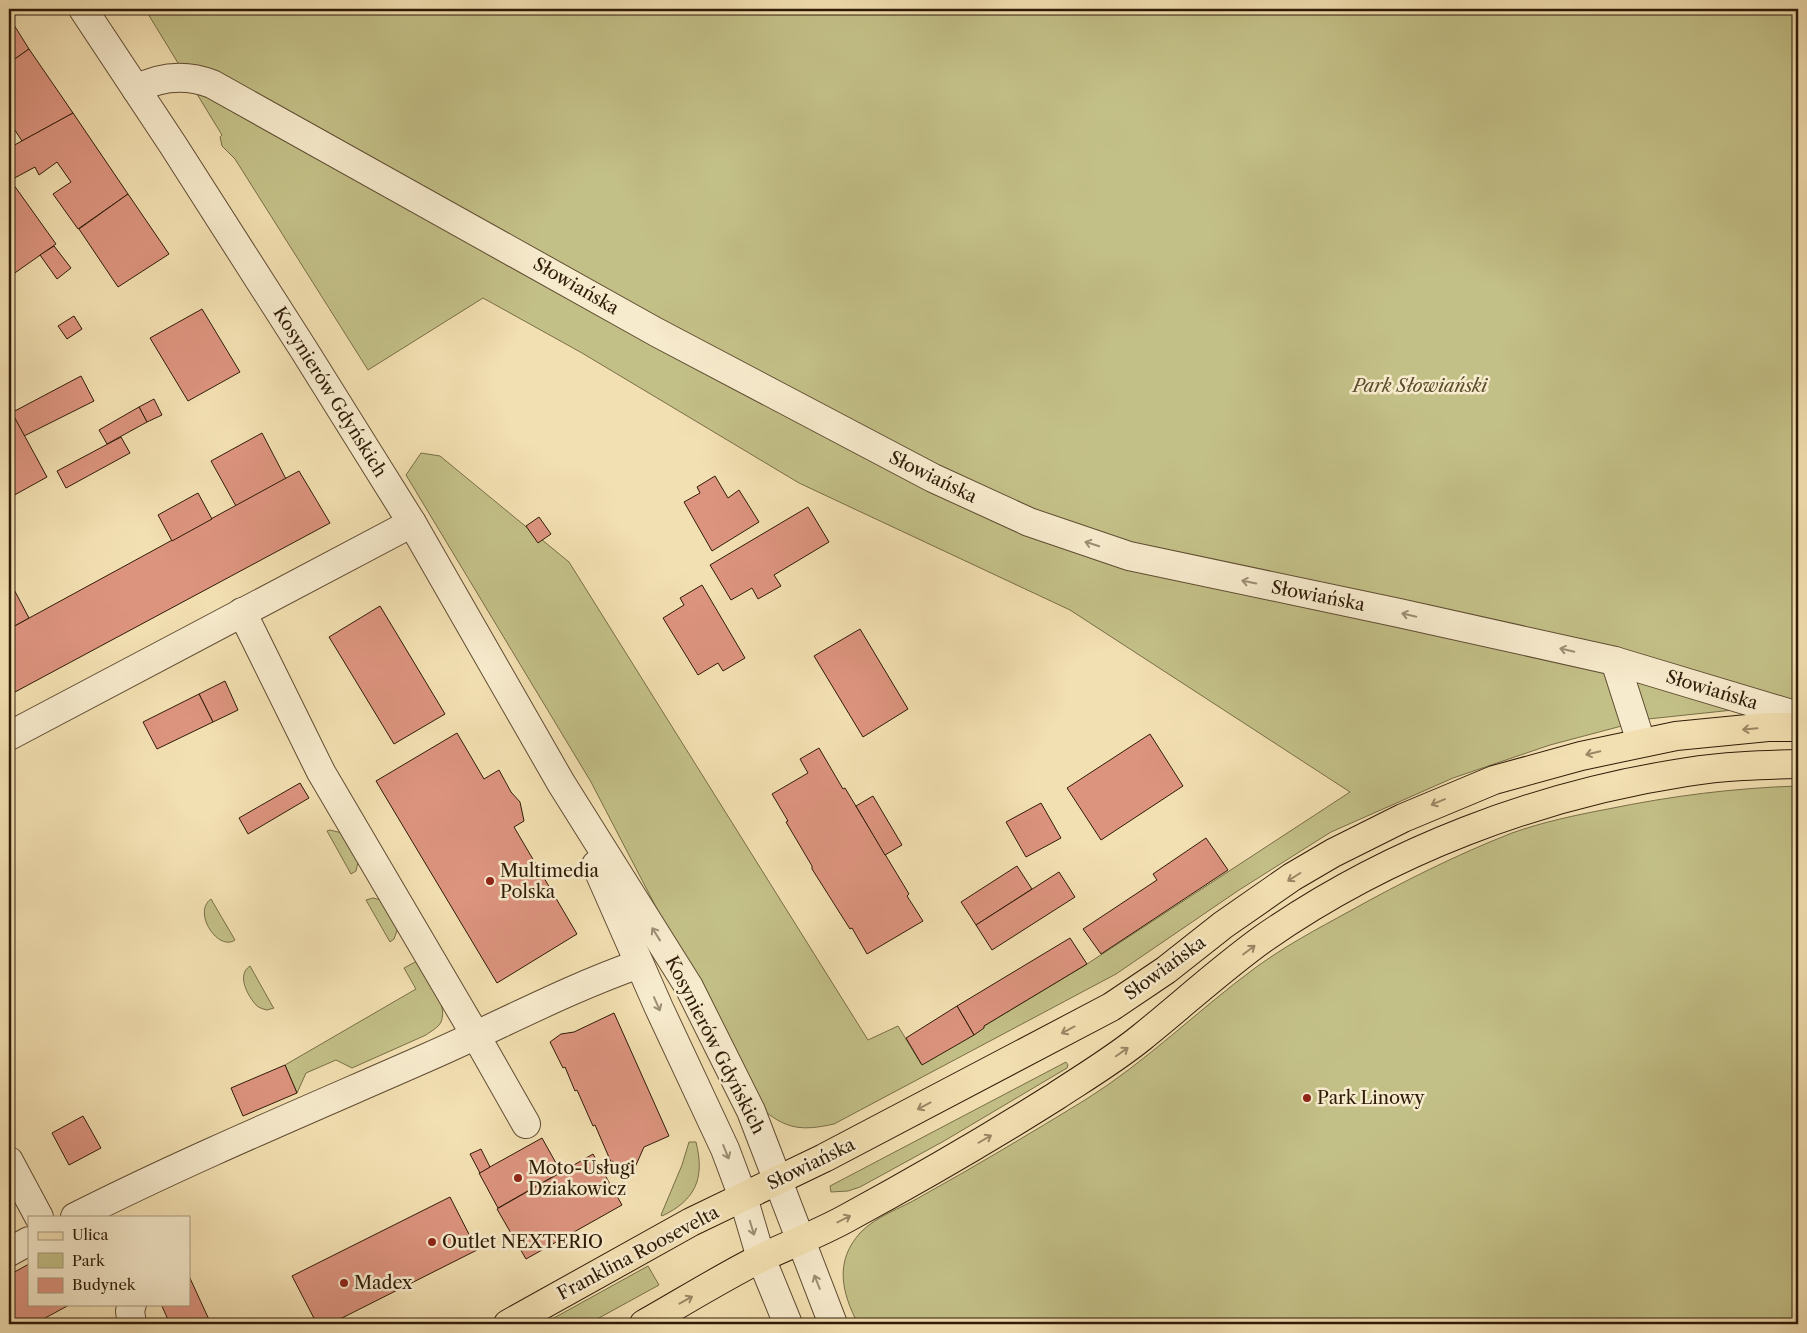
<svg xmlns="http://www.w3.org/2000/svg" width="1807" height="1333" viewBox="0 0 1807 1333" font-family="'Libre Caslon Text',serif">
  <rect width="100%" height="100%" fill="#f3e0b2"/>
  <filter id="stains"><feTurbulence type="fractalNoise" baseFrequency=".004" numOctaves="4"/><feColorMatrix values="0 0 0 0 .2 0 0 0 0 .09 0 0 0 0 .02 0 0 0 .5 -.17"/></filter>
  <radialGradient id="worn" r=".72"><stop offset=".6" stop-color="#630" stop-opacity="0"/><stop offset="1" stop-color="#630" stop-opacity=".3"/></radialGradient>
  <g fill="#c3c087" stroke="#796e47">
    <path d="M145 9H1798V709L1752 708 1648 719 1550 745 1453 778 1331 832 1239 890 1116 974 834 1124C802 1131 786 1130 760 1107L591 782 406 475 421 453 440 456 569 562 868 1040 898 1026 921 1064 1087 964 1350 792 1070 610 799 483 582 353 483 298 368 370 235 159 222 146 220 137 222 135Z"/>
    <path d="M1798 786V1324H858C842 1293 834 1262 860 1233 876 1216 900 1209 920 1197 976 1166 1031 1133 1085 1100 1146 1062 1198 1010 1255 968 1285 946 1317 929 1350 911 1402 882 1456 855 1512 833 1543 822 1576 815 1608 809 1671 796 1734 788 1798 786Z"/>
    <path d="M330 830 342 833 358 862 356 871 351 874 327 831Z"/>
    <path d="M373 898 381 900 398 928 394 939 390 942 366 900Z"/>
    <path d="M211 899 235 940C218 952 192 912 211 899Z"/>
    <path d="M417 961C426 975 449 1004 441 1022 438 1028 431 1031 426 1035L352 1068 336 1060 306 1073 297 1093 285 1065 416 989 404 968Z"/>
    <path d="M250 966 273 1007 274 1008 267 1010C263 1009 259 1008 256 1005 248 996 236 975 250 966Z"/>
    <path d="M1066 1062 1068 1065 1067 1068 944 1141 860 1187 848 1191 831 1192 830 1186Z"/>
    <path d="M689 1142H696C705 1178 696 1200 662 1216L661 1215 682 1165Z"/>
    <path d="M648 1266 659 1285 588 1324H543Z"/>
  </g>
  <g fill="#dd947f" stroke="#2f1b07">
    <path d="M9 17 29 49 9 63Z"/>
    <path d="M29 49 73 113 22 141 9 121V63Z"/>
    <path d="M73 113 128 194 78 229 53 194 71 182 57 162 39 175 35 167 9 181V148Z"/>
    <path d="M9 181H11L56 244 9 277Z"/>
    <path d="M128 194 169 254 118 287 79 229Z"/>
    <path d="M54 246 71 268 57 279 40 255Z"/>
    <path d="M202 309 240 372 188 401 150 338Z"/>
    <path d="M74 316 82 329 67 339 58 326Z"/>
    <path d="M81 376 94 401 24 436 11 413Z"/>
    <path d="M154 399 162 415 147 422 139 407Z"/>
    <path d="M139 407 147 422 107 444 99 430Z"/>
    <path d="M11 411 47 477 9 498V412Z"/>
    <path d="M262 433 286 479 236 506 211 461Z"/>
    <path d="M121 437 130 453 66 488 57 471Z"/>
    <path d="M299 471 330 523 15 692 9 681V629Z"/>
    <path d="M715 476 728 498 739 490 759 522 712 551 684 502 700 493 697 487Z"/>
    <path d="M198 493 212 519 172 541 158 515Z"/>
    <path d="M808 507 829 542 774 575 781 586 758 599 752 588 731 600 710 565Z"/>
    <path d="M539 517 551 534 538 543 526 526Z"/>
    <path d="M9 580 29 618 9 629Z"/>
    <path d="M702 585 745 658 723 671 718 663 698 675 663 618 684 605 680 598Z"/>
    <path d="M380 606 445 714 394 744 329 637Z"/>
    <path d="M860 629 908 709 863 737 814 656Z"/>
    <path d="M225 681 238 710 213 722 199 694Z"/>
    <path d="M199 694 213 722 157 749 143 722Z"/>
    <path d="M457 733 484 779 499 770 511 792 520 802 524 821 514 827 577 934 497 983 376 781Z"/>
    <path d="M1150 734 1183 786 1101 840 1067 788Z"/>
    <path d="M819 748 843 789 845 788 909 894 907 896 923 921 867 954 852 928 850 929 812 869V866L786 822 788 821 772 794 808 773 800 759Z"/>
    <path d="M300 783 309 798 248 834 239 818Z"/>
    <path d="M873 796 902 845 885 855 856 806Z"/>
    <path d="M1041 803 1061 838 1026 857 1006 822Z"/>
    <path d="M1206 838 1228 870 1101 954 1083 929 1157 880 1153 874Z"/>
    <path d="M1017 866 1032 889 976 925 961 902Z"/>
    <path d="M1059 872 1075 897 992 950 976 925Z"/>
    <path d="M1070 938 1087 964 984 1026V1028L974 1035 957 1006Z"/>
    <path d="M957 1006 974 1035 922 1065 906 1038Z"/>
    <path d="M614 1013 669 1136 644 1147 632 1174 627 1179 622 1181 613 1161 611 1162 595 1125 593 1126 577 1090 575 1091 565 1067 563 1068 550 1042 561 1034 574 1032Z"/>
    <path d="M285 1065 297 1093 243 1116 231 1088Z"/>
    <path d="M83 1116 101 1148 69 1165 52 1133Z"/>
    <path d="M542 1138 561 1172 498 1208 479 1173Z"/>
    <path d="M481 1149 490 1167 480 1173 470 1154Z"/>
    <path d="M593 1154 622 1205 526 1259 497 1209Z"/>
    <path d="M450 1197 477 1250 330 1324H317L292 1276Z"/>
    <path d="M29 1264V1304H71L34 1324H13L9 1315V1275Z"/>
    <path d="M189 1276 211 1324H170L161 1304H189Z"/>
  </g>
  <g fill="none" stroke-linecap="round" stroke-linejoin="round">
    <g stroke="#604c32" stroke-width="30">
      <g id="minor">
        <path d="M83 9 173 145 304 350 412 523 561 783 689 987 751 1111 833 1324"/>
        <path d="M136 89C161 76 186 74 212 84L656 332 933 478 1029 522 1129 556 1399 613 1615 661 1798 716"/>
        <path d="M242 612 321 772 476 1036 526 1124"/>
        <path d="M1615 661 1641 742"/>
        <path d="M9 736 412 523"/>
        <path d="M596 865 659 1008 725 1149 743 1197 761 1258 788 1324"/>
        <path d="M9 1161 39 1217"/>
        <path d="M75 1217C190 1159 310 1109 428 1057 497 1027 567 989 639 964"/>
        <path d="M9 1252 29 1241"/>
        <path d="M132 1324 130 1311 132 1304"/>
      </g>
    </g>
    <g stroke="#2f1b07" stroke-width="30">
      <g id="major">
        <path d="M508 1324 691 1222 824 1158 1111 1007 1166 970 1223 925 1292 877 1333 853 1403 818 1494 780 1581 756 1676 736 1768 727H1798"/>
        <path d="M644 1324C683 1302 723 1277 763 1257 791 1244 820 1233 847 1218 917 1180 988 1139 1056 1096 1085 1077 1115 1059 1142 1037 1183 1004 1222 968 1264 938 1389 851 1537 795 1687 772 1724 766 1761 765 1798 764"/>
      </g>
    </g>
    <use href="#minor" stroke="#f7ebcd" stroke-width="28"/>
    <use href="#major" stroke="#f3e0b2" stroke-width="28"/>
  </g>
  <defs><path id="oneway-shaft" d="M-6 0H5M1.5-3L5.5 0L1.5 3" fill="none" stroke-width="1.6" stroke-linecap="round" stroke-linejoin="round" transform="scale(1.25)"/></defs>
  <g stroke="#9d8d74">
    <use href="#oneway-shaft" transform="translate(1092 544) rotate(-162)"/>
    <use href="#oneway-shaft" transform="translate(1249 582) rotate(-169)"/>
    <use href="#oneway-shaft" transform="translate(1409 615) rotate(-167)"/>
    <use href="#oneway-shaft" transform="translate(1567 650) rotate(-167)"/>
    <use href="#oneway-shaft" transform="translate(656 934) rotate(-122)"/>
    <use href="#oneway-shaft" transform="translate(657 1004) rotate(66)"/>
    <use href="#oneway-shaft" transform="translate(726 1152) rotate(68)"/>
    <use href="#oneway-shaft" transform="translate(752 1228) rotate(73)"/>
    <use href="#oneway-shaft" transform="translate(817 1282) rotate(-112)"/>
  </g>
  <g stroke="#9b8765">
    <use href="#oneway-shaft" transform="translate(1750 729) rotate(175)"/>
    <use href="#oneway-shaft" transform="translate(1593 753) rotate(167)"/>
    <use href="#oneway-shaft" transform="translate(1438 802) rotate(157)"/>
    <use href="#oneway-shaft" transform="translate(1294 877) rotate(148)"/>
    <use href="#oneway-shaft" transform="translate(1249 950) rotate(-37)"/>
    <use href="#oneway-shaft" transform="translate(1068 1030) rotate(152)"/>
    <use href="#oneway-shaft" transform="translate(1122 1052) rotate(-35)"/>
    <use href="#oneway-shaft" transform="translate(924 1106) rotate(152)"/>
    <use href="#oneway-shaft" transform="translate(985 1139) rotate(-30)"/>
    <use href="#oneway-shaft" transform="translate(844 1219) rotate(-27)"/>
    <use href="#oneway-shaft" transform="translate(686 1300) rotate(-29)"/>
  </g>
  <g fill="#8f2418" stroke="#f7ebcd" stroke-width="2">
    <circle cx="490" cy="881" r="5"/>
    <circle cx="1307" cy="1098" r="5"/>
    <circle cx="518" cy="1178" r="5"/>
    <circle cx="432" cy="1242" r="5"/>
    <circle cx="344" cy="1283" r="5"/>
  </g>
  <g text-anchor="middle" stroke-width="5" stroke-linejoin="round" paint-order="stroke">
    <g font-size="18" fill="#2f1b07" stroke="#f7ebcd">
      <text transform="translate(576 286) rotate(30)" y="6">Słowiańska</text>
      <text transform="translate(330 392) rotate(58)" y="6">Kosynierów Gdyńskich</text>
      <text transform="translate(933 477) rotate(26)" y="6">Słowiańska</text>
      <text transform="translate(1318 596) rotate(11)" y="6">Słowiańska</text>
      <text transform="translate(1712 690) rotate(17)" y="6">Słowiańska</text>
      <text transform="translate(1165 968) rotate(-36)" y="6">Słowiańska</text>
      <text transform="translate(715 1045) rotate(63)" y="6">Kosynierów Gdyńskich</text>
      <text transform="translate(811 1164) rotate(-26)" y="6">Słowiańska</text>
      <text transform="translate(638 1253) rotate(-28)" y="6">Franklina Roosevelta</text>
    </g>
    <g font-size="18" font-style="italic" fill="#5b4d2d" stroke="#f7ebcd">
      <text x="1420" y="392">Park Słowiański</text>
    </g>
    <g font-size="18" fill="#2f1b07" stroke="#f7ebcd" text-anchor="start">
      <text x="500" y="877">Multimedia<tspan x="500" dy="21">Polska</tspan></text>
      <text x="1317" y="1104">Park Linowy</text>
      <text x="528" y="1174">Moto-Usługi<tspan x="528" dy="21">Dziakowicz</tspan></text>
      <text x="442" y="1248">Outlet NEXTERIO</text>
      <text x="354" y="1289">Madex</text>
    </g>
  </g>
  <rect width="1807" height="1333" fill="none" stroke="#f3e0b2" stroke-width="30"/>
  <rect x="10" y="10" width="1787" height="1313" fill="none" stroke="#2f1b07" stroke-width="2.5"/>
  <rect x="15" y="15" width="1777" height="1303" fill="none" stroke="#2f1b07"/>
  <rect x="28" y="1216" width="162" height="90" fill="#f7ebcd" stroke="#a7987e"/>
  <rect x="38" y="1232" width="25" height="8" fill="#f3e0b2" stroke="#a7987e"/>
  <text x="72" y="1240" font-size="15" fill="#2f1b07">Ulica</text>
  <rect x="38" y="1253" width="25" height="15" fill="#c3c087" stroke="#a7987e"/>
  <text x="72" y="1266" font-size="15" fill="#2f1b07">Park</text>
  <rect x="38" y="1278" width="25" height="15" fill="#dd947f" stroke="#a7987e"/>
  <text x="72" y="1290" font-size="15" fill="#2f1b07">Budynek</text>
  <rect width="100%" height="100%" filter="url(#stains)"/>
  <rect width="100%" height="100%" fill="url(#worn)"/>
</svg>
